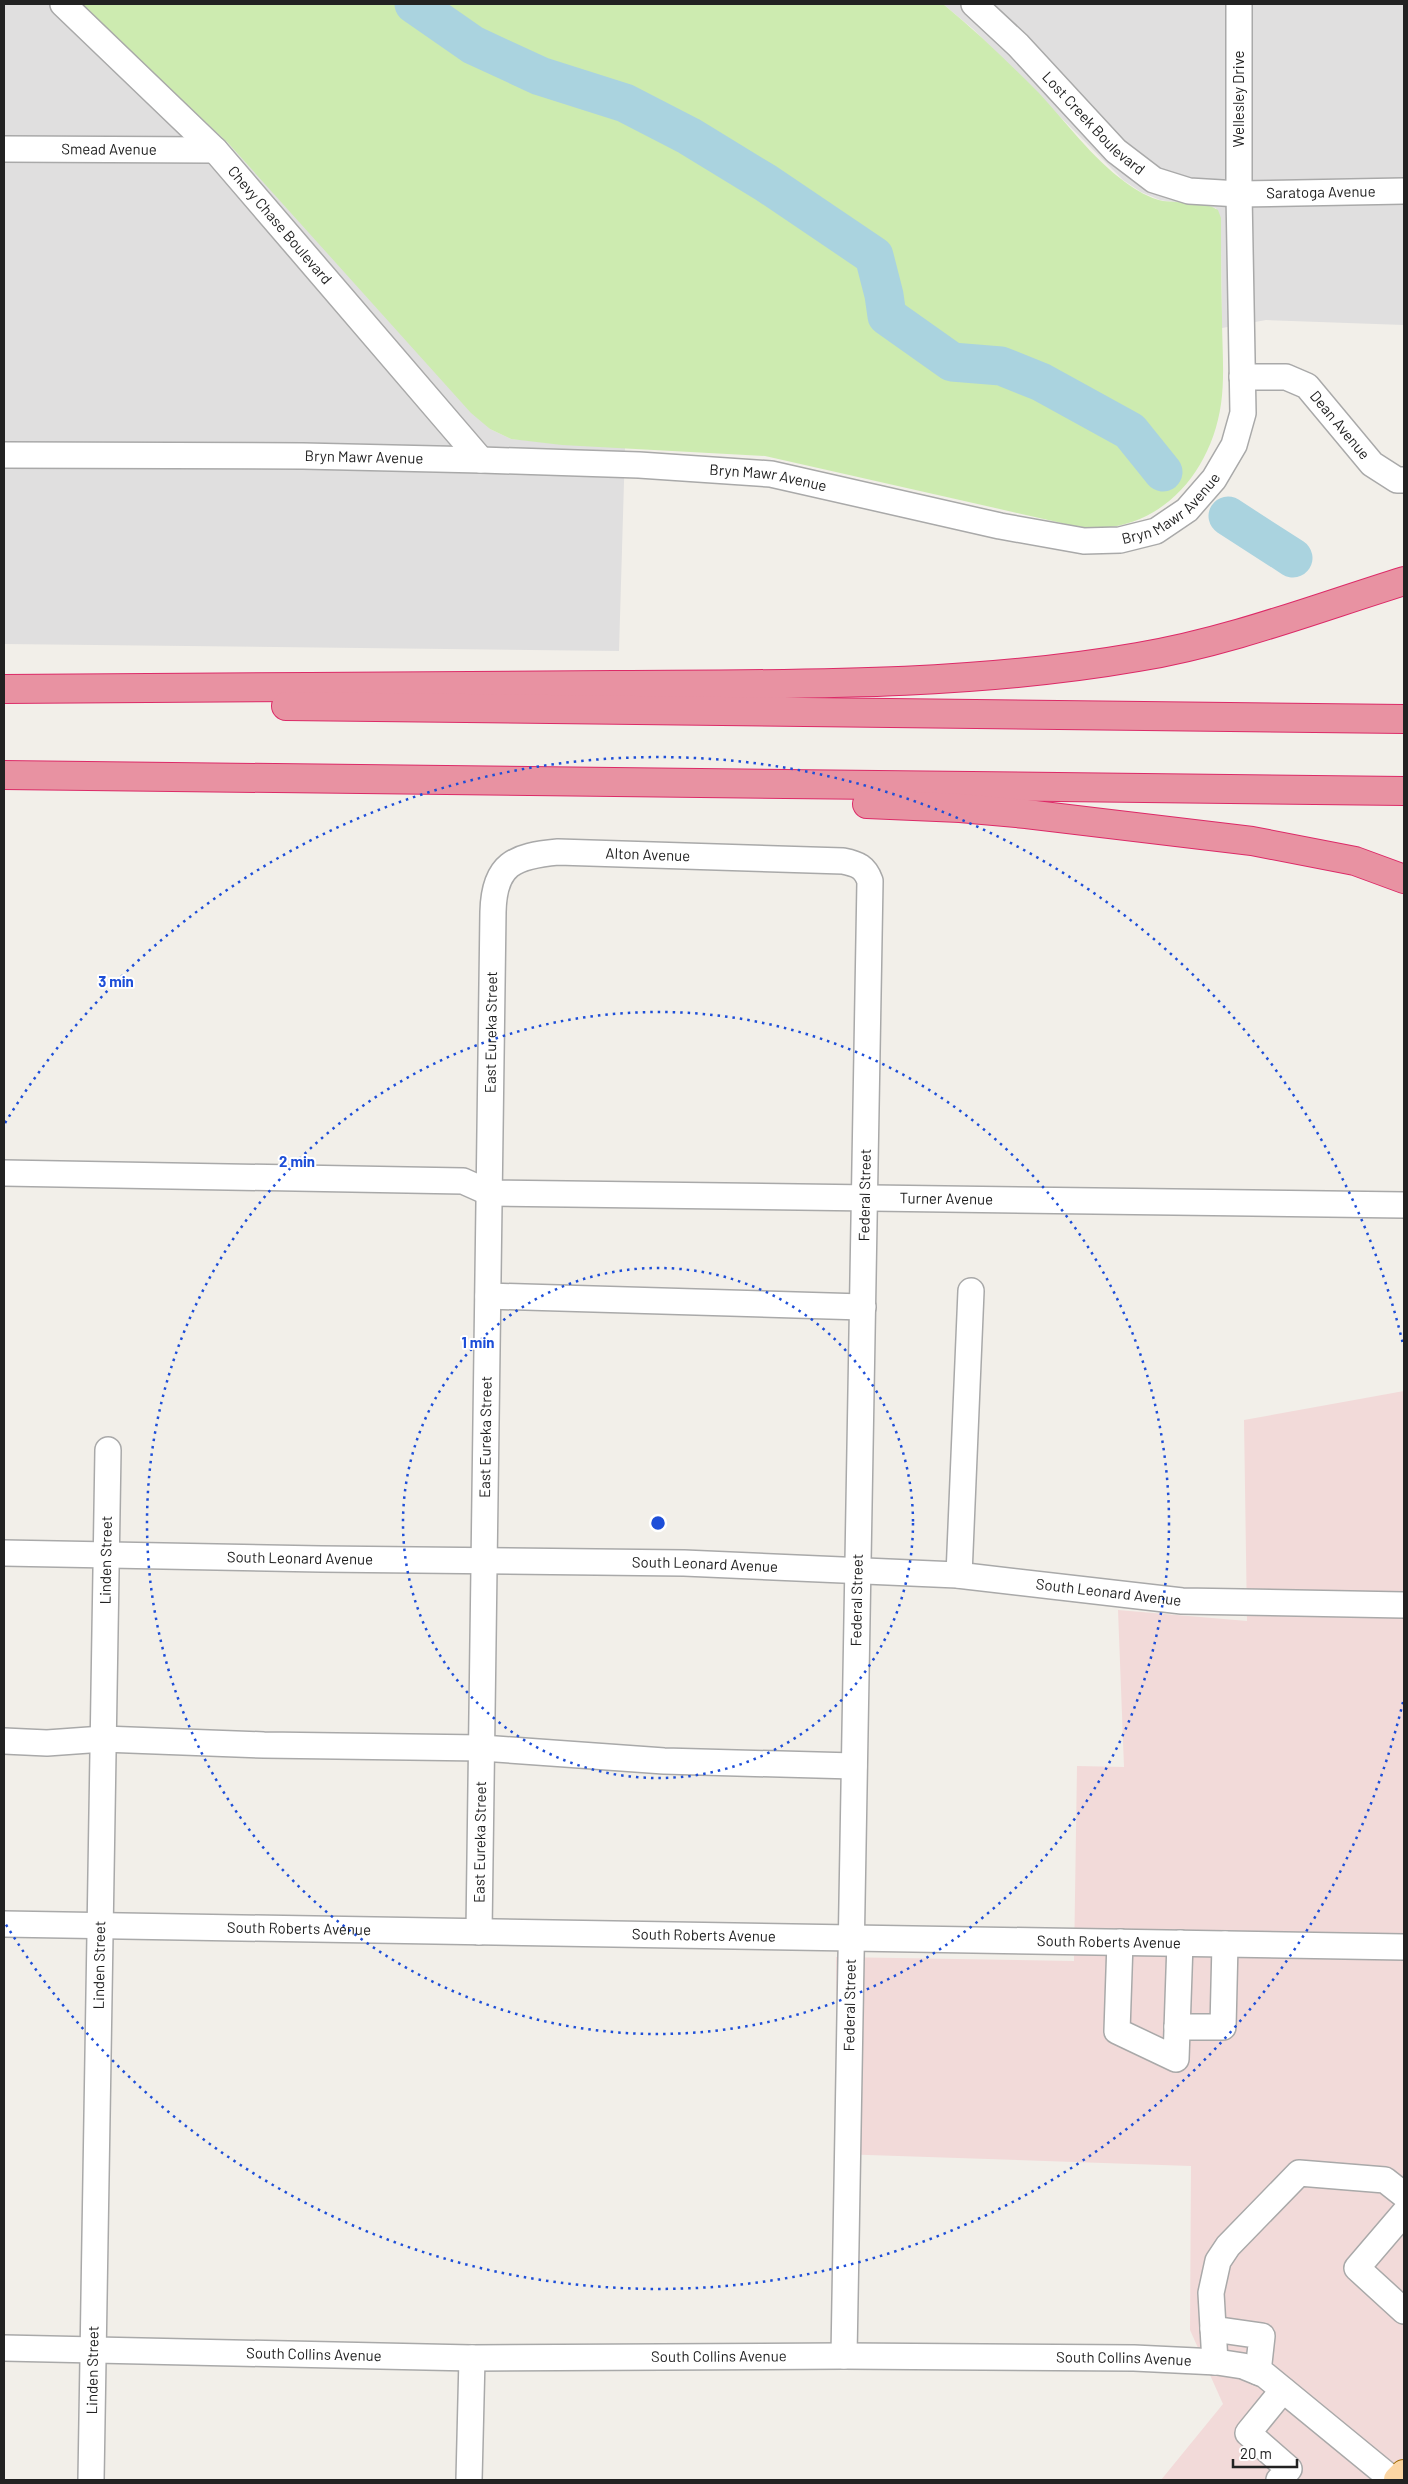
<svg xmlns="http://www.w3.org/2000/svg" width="1408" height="2484" viewBox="0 0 1408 2484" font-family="Barlow,sans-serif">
  <rect width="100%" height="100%" fill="#f2efe9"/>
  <g fill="#e0dfdf">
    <path d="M4 4H80L228 143 490 429 511 439 625 448 619 651 4 644Z"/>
    <path d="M943 4H1404V325L1266 320 1222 328 1221 245 1216 208 1160 200 1141 192 1123 180 973 29Z"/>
  </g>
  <path fill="#f2dad9" d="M1404 1391V2480H1161L1223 2404 1190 2330 1191 2166 838 2154 836 1957 1074 1961 1077 1766 1124 1767 1118 1610 1247 1621 1244 1420Z"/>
  <path fill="#cdebb0" d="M80 4H943C976 31 1007 61 1038 92 1066 122 1092 158 1125 182 1136 190 1149 198 1163 201 1179 203 1204 201 1218 210L1221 218C1221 251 1221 284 1222 317 1222 346 1225 376 1221 404 1212 467 1168 524 1101 528 1092 528 1083 527 1075 526L765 456 562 445 511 439 490 429 471 413 228 143Z"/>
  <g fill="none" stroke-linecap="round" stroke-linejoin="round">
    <g stroke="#aad3df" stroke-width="39">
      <path d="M414 4 473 45 540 76 625 103 689 136 766 183 874 256 884 295 887 316 952 362 1001 366 1041 382 1130 431 1163 472"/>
      <path d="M1228 516 1293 558"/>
    </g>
    <g stroke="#a9a9a9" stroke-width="28">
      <g id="minor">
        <path id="s1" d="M63 4 215 150 481 460"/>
        <path id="s2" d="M974 4 1018 45 1116 151 1154 180 1189 191 1239 194 1404 191"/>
        <path id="s3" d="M4 149 215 150"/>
        <path id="s4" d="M1242 377H1286L1307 386 1372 464 1397 480H1404"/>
        <path id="s5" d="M4 455 303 456 481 460 639 465 771 474 1000 526 1084 541 1120 540 1156 531 1187 510 1214 479 1234 445 1243 413 1239 194V4"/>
        <path id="s6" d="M4 1173 463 1181 490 1193 1404 1205"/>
        <path d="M488 1296 863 1307"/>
        <path id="s7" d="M4 1553 321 1559 684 1563 957 1575 1182 1601 1404 1605"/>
        <path d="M959 1575 971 1291"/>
        <path d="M4 1741 47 1743 103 1739 264 1745 482 1748 664 1761 854 1766"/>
        <path id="s8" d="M4 1924 1404 1947"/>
        <path id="s9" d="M479 1932 493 912C494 864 514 856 558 852L843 861C858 864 865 867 870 881L844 2356"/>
        <path d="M1120 1942 1117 2031 1176 2059 1180 1943"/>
        <path d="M1177 2027H1223L1225 1944"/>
        <path d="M1404 2213 1357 2268 1404 2311"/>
        <path d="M1213 2329 1262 2336 1258 2372"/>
        <path id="s10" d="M4 2348 472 2358 844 2356 1134 2358 1217 2362 1243 2366 1265 2375 1393 2480"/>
        <path d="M1215 2362 1211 2293 1218 2261 1228 2246 1299 2173 1385 2180 1404 2195"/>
        <path id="s11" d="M91 2480 108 1450"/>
        <path d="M469 2480 472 2358"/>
        <path d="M1279 2480 1289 2469 1248 2433 1283 2390"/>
      </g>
    </g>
    <g stroke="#a06b00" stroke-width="30">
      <path id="major" d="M1398 2480 1404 2474"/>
    </g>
    <g stroke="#dc2a67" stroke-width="30">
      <g id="highway">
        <path d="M4 689C207 688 411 686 614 685 789 684 966 687 1138 657 1229 642 1317 608 1404 581"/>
        <path d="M286 706 1404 719"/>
        <path d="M4 775 1404 791"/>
        <path d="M867 804 960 808 1026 814 1252 841 1355 861 1404 879"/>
      </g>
    </g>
    <use href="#minor" stroke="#fff" stroke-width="25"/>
    <use href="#major" stroke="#fcd6a4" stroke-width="28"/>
    <use href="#highway" stroke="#e892a2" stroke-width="28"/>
  </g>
  <g fill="none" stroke="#1d4ed8" stroke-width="2.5" stroke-dasharray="2.5 5">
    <circle cx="658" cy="1523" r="255"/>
    <circle cx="658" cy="1523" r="511"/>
    <path d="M1403 1702A766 766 0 0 1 5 1923M5 1123A766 766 0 0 1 1403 1344"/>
  </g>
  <g text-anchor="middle" stroke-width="4" stroke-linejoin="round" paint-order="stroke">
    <g font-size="15" fill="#222" stroke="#fff">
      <text transform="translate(1239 99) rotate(-90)" y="5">Wellesley Drive</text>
      <text dy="5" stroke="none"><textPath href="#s2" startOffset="169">Lost Creek Boulevard</textPath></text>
      <text dy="5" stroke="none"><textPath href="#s3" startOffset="105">Smead Avenue</textPath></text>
      <text dy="5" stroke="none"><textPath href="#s2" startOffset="421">Saratoga Avenue</textPath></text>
      <text dy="5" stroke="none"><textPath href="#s1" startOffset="310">Chevy Chase Boulevard</textPath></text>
      <text dy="5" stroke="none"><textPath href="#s4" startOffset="118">Dean Avenue</textPath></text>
      <text dy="5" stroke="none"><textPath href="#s5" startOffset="360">Bryn Mawr Avenue</textPath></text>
      <text dy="5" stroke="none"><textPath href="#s5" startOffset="765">Bryn Mawr Avenue</textPath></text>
      <text dy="5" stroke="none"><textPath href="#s5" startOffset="1185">Bryn Mawr Avenue</textPath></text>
      <text dy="5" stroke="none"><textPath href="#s9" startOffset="1212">Alton Avenue</textPath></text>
      <text dy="5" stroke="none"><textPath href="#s9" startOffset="900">East Eureka Street</textPath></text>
      <text transform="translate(865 1195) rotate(-89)" y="5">Federal Street</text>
      <text dy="5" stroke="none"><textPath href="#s6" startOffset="945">Turner Avenue</textPath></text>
      <text dy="5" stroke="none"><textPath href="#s9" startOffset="495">East Eureka Street</textPath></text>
      <text dy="5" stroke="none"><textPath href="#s7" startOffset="296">South Leonard Avenue</textPath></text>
      <text dy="5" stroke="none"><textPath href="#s11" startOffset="920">Linden Street</textPath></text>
      <text dy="5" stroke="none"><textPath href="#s7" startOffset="701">South Leonard Avenue</textPath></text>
      <text dy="5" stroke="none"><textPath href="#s7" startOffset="1106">South Leonard Avenue</textPath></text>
      <text transform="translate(857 1600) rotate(-89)" y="5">Federal Street</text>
      <text dy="5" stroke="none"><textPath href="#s9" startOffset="90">East Eureka Street</textPath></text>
      <text dy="5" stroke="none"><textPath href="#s8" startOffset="295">South Roberts Avenue</textPath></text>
      <text dy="5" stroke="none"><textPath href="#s8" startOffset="700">South Roberts Avenue</textPath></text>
      <text dy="5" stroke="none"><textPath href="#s8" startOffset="1105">South Roberts Avenue</textPath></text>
      <text dy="5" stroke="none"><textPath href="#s11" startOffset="515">Linden Street</textPath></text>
      <text transform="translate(850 2005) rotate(-89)" y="5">Federal Street</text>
      <text dy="5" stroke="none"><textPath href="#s10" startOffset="310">South Collins Avenue</textPath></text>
      <text dy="5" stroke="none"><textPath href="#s10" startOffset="715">South Collins Avenue</textPath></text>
      <text dy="5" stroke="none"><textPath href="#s10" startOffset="1120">South Collins Avenue</textPath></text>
      <text dy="5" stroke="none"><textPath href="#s11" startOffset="110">Linden Street</textPath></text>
    </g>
  </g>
  <circle cx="658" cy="1523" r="8" fill="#1d4ed8" stroke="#fff" stroke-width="2.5"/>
  <g font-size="15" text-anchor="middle" font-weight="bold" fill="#1d4ed8" stroke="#fff" stroke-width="4" stroke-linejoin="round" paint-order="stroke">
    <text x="116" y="987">3 min</text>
    <text x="297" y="1167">2 min</text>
    <text x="478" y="1348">1 min</text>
  </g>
  <rect width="1408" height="2484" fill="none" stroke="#222222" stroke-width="10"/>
  <path d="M1233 2459v8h64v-8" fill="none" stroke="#222222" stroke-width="2.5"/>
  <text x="1240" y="2459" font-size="15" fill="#222222" stroke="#ffffff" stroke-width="4" paint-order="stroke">20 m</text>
</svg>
